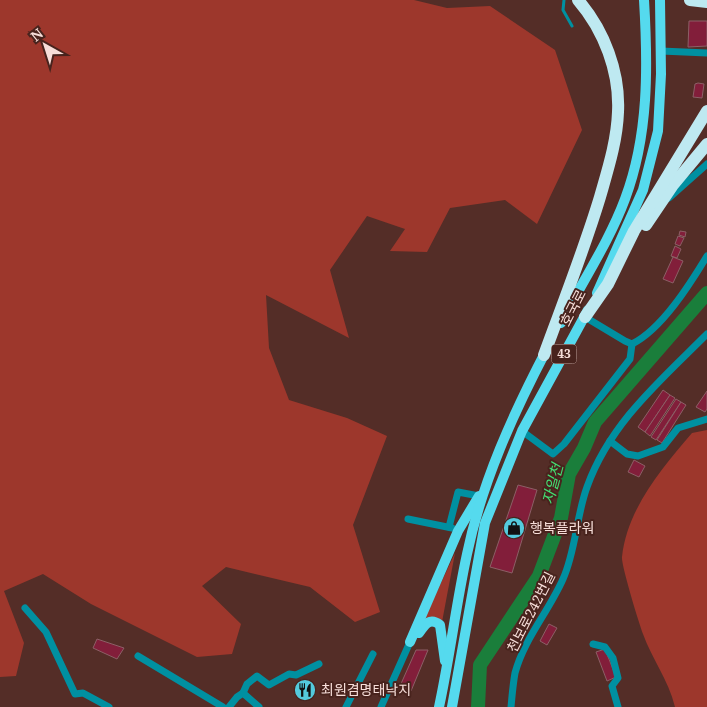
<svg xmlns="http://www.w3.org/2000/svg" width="707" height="707" viewBox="0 0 707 707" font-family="'Noto Serif','Noto Sans KR',serif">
  <rect width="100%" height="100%" fill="#542d27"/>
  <g fill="#9d372c">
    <path d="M0 0H414L447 8 490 6 555 50 582 130 537 224 505 200 450 208 427 252 390 251 405 229 367 216 330 270 349 338 266 295 269 348 289 400 347 418 387 436 353 525 380 612 355 622 310 587 226 567 202 586 241 624 232 654 197 657 91 604 43 574 4 591 24 643 16 676 0 677Z"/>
    <path d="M707 430V707H675C668 679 652 659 643 634 639 623 621 565 622 557 627 509 662 468 692 433Z"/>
    <path d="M455 553 442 622 425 619V617Z"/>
  </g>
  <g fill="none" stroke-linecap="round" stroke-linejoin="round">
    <path stroke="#1a7e3b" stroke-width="14" d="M478 707 480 665 539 576 561 518 569 474 584 448 595 422 707 293"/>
  </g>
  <g fill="#821e3a" stroke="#8c5f66">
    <path d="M689 21H707V46L688 47Z"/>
    <path d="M698 83 704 84 702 98 693 97 695 84Z"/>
    <path d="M680 231 686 232 685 237 679 235Z"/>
    <path d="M678 236 684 238 680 246 675 244Z"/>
    <path d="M675 246 681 249 677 258 671 256Z"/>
    <path d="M673 257 683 261 673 283 663 279Z"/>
    <path d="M663 390 670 395 645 432 638 427Z"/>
    <path d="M707 391V409L705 412 696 407Z"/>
    <path d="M670 395 675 398 650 436 645 432Z"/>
    <path d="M676 399 681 402 656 440 651 437Z"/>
    <path d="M681 402 686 405 662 443 657 440Z"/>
    <path d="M634 460 645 466 639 477 628 472Z"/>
    <path d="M518 485 537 490 512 573 490 567Z"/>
    <path d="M549 624 557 628 547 645 540 641Z"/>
    <path d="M97 639 124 648 117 659 93 648Z"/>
    <path d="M605 649 616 677 607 681 596 652Z"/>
    <path d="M416 650H428L411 691 400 686Z"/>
  </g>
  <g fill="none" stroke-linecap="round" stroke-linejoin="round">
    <path stroke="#0090a1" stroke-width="3" d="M564 0 563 10 572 26"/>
    <g stroke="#0090a1" stroke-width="7">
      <path d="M661 51 707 53"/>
      <path d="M669 198 707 164"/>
      <path d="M585 317 625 341 632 344C662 329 690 284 707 256"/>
      <path d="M522 431 553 454 564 444 630 359 632 344"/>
      <path d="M610 441 627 454 638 456 663 447 678 428 707 419"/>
      <path d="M408 519 452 528"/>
      <path d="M449 527 458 492 479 496"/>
      <path d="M25 608 46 632 75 694 83 693 109 707"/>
      <path d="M593 644 605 647 613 658 618 678 612 686 618 707"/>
      <path d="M138 656 223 707"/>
      <path d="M243 693 247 684 257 676 269 685 289 674 296 675 319 664"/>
      <path d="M229 707 237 697 243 693 259 707"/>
      <path d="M346 707 373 654"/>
      <path d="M381 707 410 642"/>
      <path d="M511 707C512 696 513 684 515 673 524 639 549 611 563 579 576 550 576 517 587 487 610 423 660 381 707 334"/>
    </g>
    <g stroke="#55daee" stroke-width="10">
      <path d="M597 293 643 190 658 131 661 74 660 0"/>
      <path d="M561 323C582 282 609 242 625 199 649 135 648 66 644 0"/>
      <path d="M419 633C425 624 430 617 440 625L445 661"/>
      <path d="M410 642 458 531 479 496"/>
      <path d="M439 707C450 656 456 604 467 554 482 482 513 414 547 349"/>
      <path d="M452 707 485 523 522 431 588 310"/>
    </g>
    <g stroke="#bee9f1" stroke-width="12">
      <path d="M690 0 707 2"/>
      <path d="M646 225 673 185 707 144"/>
      <path d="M585 317 608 284 634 231 707 111"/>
      <path d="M544 355C563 303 584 250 600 197 608 169 617 141 618 112 620 72 604 30 578 0"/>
    </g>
  </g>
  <defs>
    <g id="shop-disc" transform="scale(1.125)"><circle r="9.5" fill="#54cadd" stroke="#48231d"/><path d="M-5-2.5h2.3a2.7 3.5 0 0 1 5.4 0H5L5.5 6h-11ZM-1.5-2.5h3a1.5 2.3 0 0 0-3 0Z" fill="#111"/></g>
    <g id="restaurant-disc" transform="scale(1.125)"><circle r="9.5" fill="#54cadd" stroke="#48231d"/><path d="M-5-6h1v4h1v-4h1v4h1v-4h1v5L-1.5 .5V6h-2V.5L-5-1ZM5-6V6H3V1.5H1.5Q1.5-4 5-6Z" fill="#111"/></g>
  </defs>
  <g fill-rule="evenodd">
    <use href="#shop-disc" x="514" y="528"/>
    <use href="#restaurant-disc" x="305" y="690"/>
  </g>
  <g text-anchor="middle" stroke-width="4" stroke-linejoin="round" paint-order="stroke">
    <rect fill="#48231d" stroke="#c2a6a1" stroke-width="1" x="551.5" y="344.5" width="25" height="19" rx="4"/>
    <g font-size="12" font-weight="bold" fill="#f7ded9">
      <text x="564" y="358">43</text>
    </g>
    <g font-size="14" fill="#f7ded9" stroke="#48231d">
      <text transform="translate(573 308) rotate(-63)" y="5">호국로</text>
      <text transform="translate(531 612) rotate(-63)" y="5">천보로242번길</text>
    </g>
    <g font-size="14" fill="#f7ded9" stroke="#48231d" text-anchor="start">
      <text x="530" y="533">행복플라워</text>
      <text x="321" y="695">최원겸명태낙지</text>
    </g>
    <g font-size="15" font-style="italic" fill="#43e073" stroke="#48231d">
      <text transform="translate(553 484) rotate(-75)" y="5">자일천</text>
    </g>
  </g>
  <g transform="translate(45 45) rotate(321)" stroke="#48231d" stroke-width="4" paint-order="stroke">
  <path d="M0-4L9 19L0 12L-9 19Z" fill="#f7ded9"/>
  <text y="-8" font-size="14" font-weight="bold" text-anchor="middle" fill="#f7ded9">N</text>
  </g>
</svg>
